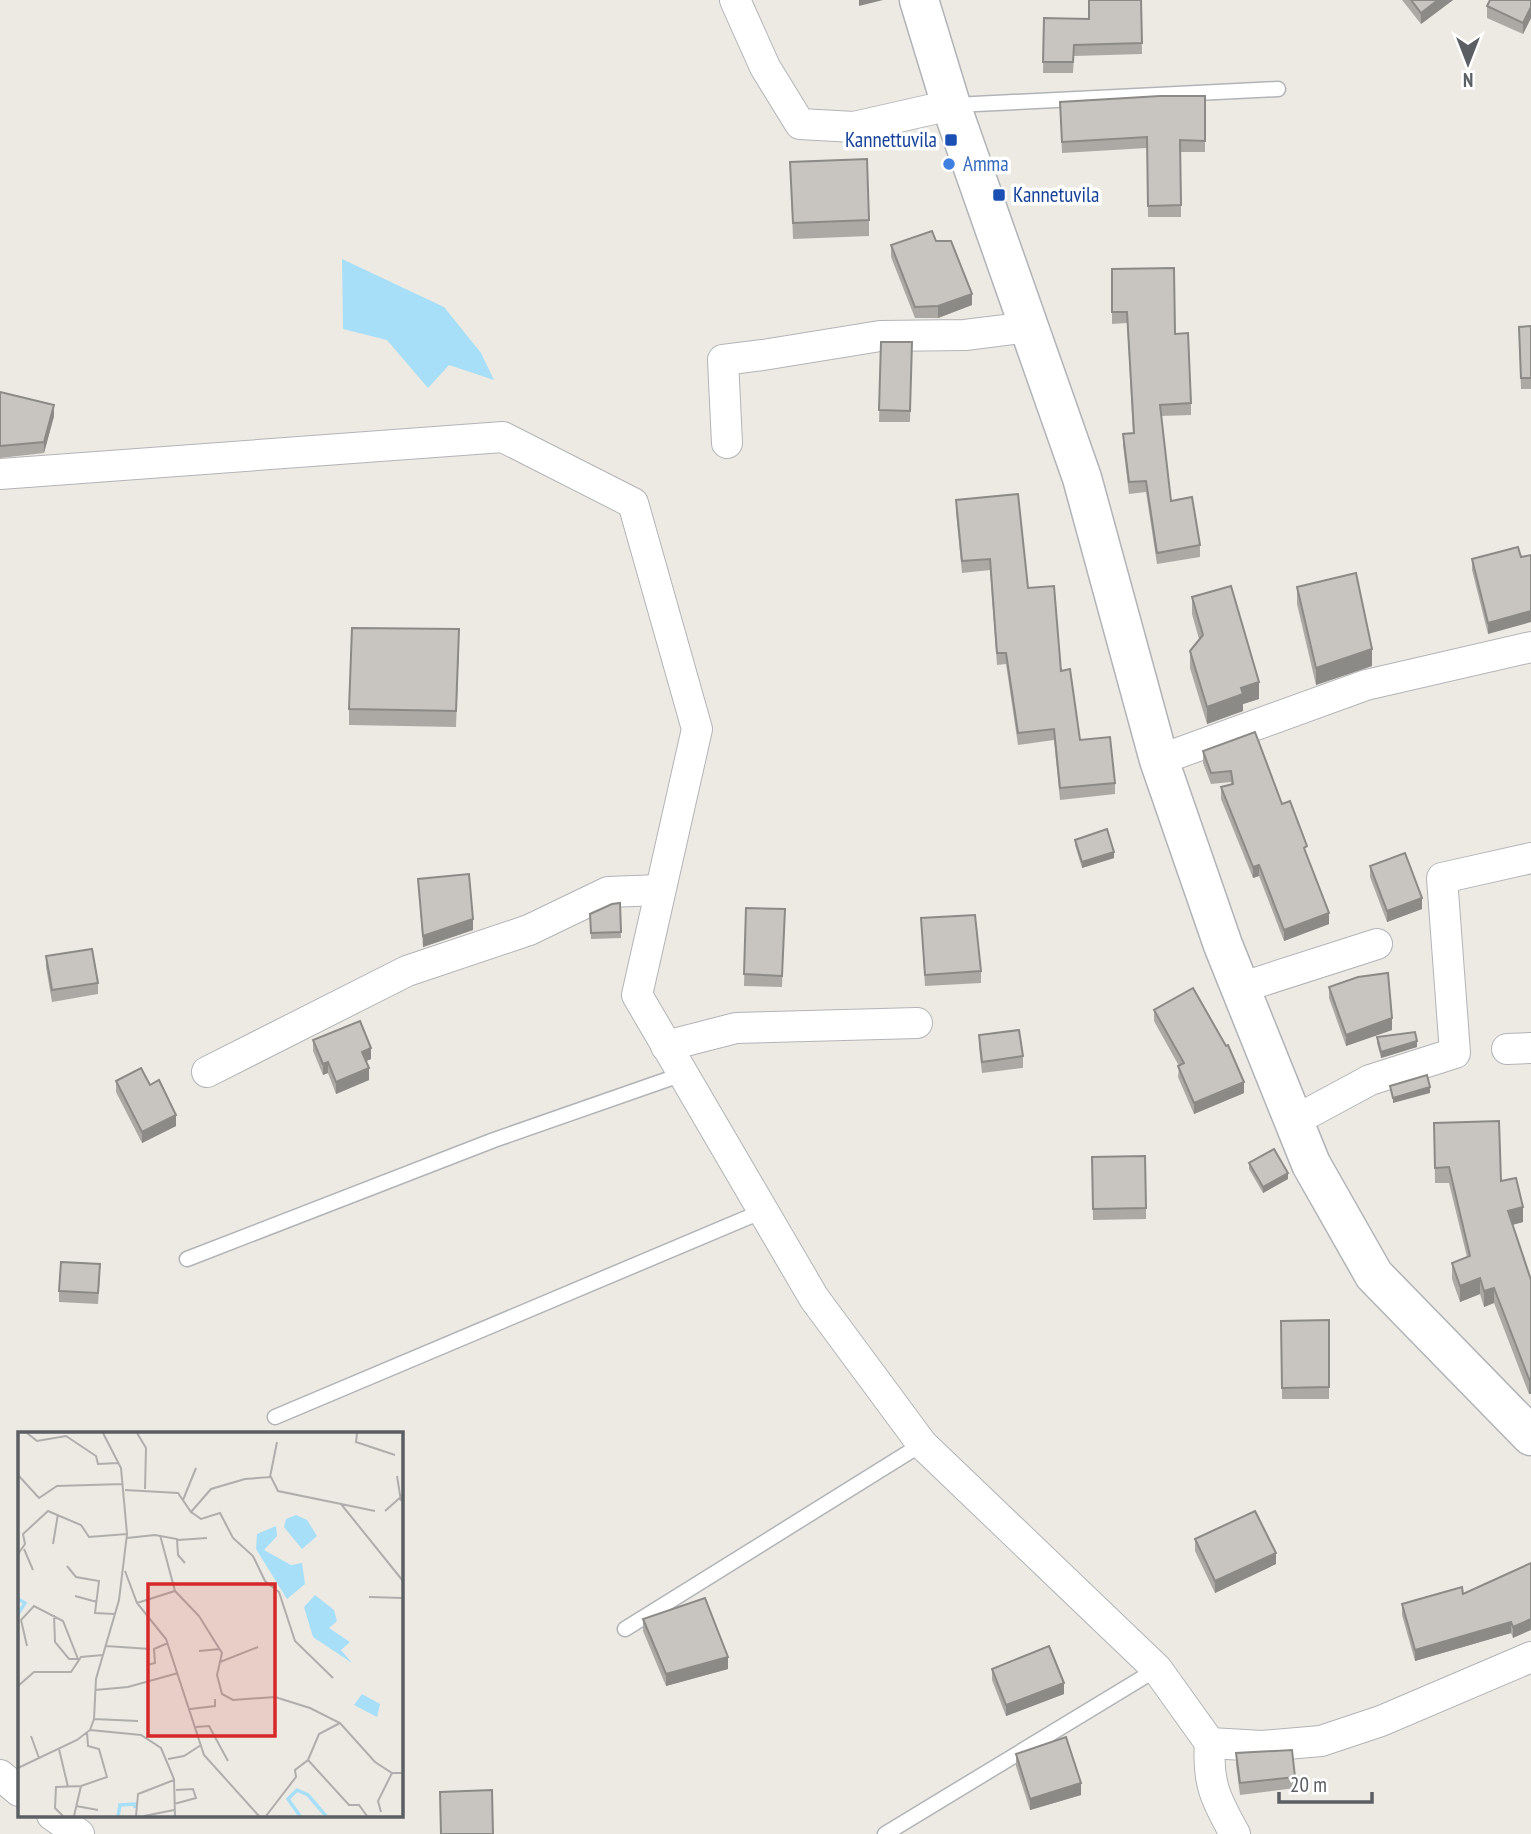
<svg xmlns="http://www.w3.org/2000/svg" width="1531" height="1834" viewBox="0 0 1531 1834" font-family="'PT Sans Narrow',sans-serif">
  <rect width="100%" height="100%" fill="#edeae3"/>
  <path fill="#a7dff9" d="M342 259 444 307 481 353 494 380 449 365 428 388 387 340 343 329Z"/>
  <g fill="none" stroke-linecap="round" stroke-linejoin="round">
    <g stroke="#b1b4b7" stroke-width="17">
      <g id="service">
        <path d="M955 105 1278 89"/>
        <path d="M187 1259 494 1140 683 1074"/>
        <path d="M275 1417 763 1211"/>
        <path d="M625 1629 922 1444"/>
        <path d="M885 1834 1157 1669"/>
      </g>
    </g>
    <g stroke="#b1b4b7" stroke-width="32">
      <g id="minor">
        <path d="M735 0 765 67 800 124 854 127 951 105"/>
        <path d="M727 443 723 360 763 355 880 336 965 335 1029 327"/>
        <path d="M0 474 503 437 633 503 697 729 637 995 814 1298 922 1444 1157 1669 1210 1743 1262 1746 1321 1741 1381 1721 1531 1657"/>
        <path d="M1159 760 1366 685 1531 647"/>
        <path d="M1240 988 1377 944"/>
        <path d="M666 1046 736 1028 917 1023"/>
        <path d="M1507 1049 1531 1048"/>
        <path d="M207 1072 407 971 529 930 608 892 660 890"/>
        <path d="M1294 1121 1370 1080 1455 1053 1442 878 1531 858"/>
        <path d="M1210 1743C1207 1783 1216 1800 1235 1834"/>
        <path d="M0 1775 19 1791"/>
        <path d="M52 1815 79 1834"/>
      </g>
    </g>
    <g stroke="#b0b3b7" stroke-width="41">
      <path id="secondary" d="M919 0 951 105 1082 478 1159 760 1223 945 1311 1164 1374 1275 1531 1436"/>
    </g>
    <use href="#service" stroke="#fff" stroke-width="14"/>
    <use href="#minor" stroke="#fff" stroke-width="30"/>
    <use href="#secondary" stroke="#fff" stroke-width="38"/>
  </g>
  <g fill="#aca9a5">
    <path d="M1141 0 1142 54 1074 56 1073 73H1043L1044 18 1089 19Z"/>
    <path d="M1402 0H1453L1421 24Z"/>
    <path d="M1531 0V18L1523 34 1487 18V6Z"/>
    <path d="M1205 96V152H1181V217H1148L1147 148 1062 153 1060 102Z"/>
    <path d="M790 162 869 220V236L793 239Z"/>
    <path d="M936 241 972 305 938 318H915L891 257V245Z"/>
    <path d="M1112 269 1175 334 1191 403V415L1161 416 1171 501 1200 545V557L1157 564 1146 492 1129 494 1123 445V434L1133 433 1127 323 1112 324Z"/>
    <path d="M1531 326V389H1521L1519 338Z"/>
    <path d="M881 342H912L910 422H879Z"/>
    <path d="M0 392 54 416 44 453 0 458Z"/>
    <path d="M956 500 1028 588 1061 671 1080 740 1115 783V794L1060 800 1054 740 1018 745 1006 664 997 665 990 570 962 573 956 512Z"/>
    <path d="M1521 557 1488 634 1472 570V559Z"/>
    <path d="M1297 587 1372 666 1316 685 1297 604Z"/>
    <path d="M1192 597 1259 699 1243 704V711L1207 724 1190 668V651L1199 639 1192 614Z"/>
    <path d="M459 646 456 727 349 725V709Z"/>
    <path d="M1203 751 1282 804 1307 857 1329 924 1284 941 1259 876 1253 878 1221 799V787L1231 784V782L1211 784 1203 763Z"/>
    <path d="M1075 840 1114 858 1082 868 1075 845Z"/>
    <path d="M1370 866 1422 909 1387 922 1370 877Z"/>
    <path d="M418 879 473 930 423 947Z"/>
    <path d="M620 903 621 938 591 939 590 914Z"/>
    <path d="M746 908 785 909 782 987 744 986Z"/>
    <path d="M921 918 981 971V983L925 986Z"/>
    <path d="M46 956 98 983V994L52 1002 46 967Z"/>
    <path d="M1329 987 1392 1030 1346 1046 1329 998Z"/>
    <path d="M1154 1010 1244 1093 1194 1114 1178 1077 1179 1066 1154 1021Z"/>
    <path d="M979 1035 1023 1056V1068L982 1073 979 1046Z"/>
    <path d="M1377 1037 1417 1047 1381 1058 1377 1043Z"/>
    <path d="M313 1040 371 1059 366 1061 369 1080 336 1094 328 1073 323 1075 313 1051Z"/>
    <path d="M116 1081 150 1085 176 1126 142 1143 116 1092Z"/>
    <path d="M1434 1123 1501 1181 1523 1222 1512 1225 1531 1280 1529 1394 1494 1303 1484 1307 1480 1294 1460 1302 1452 1279V1263L1467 1257 1449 1183H1435Z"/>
    <path d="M1092 1157 1146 1208V1219L1093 1220Z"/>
    <path d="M1249 1163 1288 1179 1263 1193 1249 1169Z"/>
    <path d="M100 1276 98 1304 59 1302V1291Z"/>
    <path d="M1329 1320V1399H1282L1281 1321Z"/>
    <path d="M1195 1539 1276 1564 1215 1593 1195 1551Z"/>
    <path d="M1531 1563 1513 1638 1511 1633 1415 1661 1402 1615V1604L1463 1594Z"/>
    <path d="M643 1619 728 1669 666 1686 643 1631Z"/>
    <path d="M992 1669 1064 1694 1006 1716 992 1680Z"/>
    <path d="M1236 1753 1295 1777V1788L1240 1795 1236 1764Z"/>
    <path d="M1016 1754 1081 1795 1030 1810 1016 1766Z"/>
  </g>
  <g fill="#8c8a86">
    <path d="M859 0H883L859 6Z"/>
    <path d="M1438 0H1453L1421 24V13Z"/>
    <path d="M1531 7V18L1523 34V23Z"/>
    <path d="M972 294V305L938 318V306Z"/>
    <path d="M54 405V416L44 453V442Z"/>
    <path d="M1531 611V622L1488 634V623Z"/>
    <path d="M1372 649V666L1316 685V668Z"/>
    <path d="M1259 682V699L1243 704V711L1207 724V707L1241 688Z"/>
    <path d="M1114 852V858L1082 868V862Z"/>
    <path d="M1259 865V876L1253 878V867Z"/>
    <path d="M1422 898V909L1387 922V911Z"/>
    <path d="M1329 913V924L1284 941V930Z"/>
    <path d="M473 919V930L423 947V936Z"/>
    <path d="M1392 1018V1030L1346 1046V1035Z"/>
    <path d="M1417 1041V1047L1381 1058V1052Z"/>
    <path d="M371 1048V1059L362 1063V1052Z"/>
    <path d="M328 1062V1073L323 1075V1064Z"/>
    <path d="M369 1068V1080L336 1094V1082Z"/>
    <path d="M1244 1082V1093L1194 1114V1103Z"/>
    <path d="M1430 1087V1093L1393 1103V1098Z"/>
    <path d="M176 1115V1126L142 1143V1132Z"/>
    <path d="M1288 1173V1179L1263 1193V1187Z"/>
    <path d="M1523 1207V1222L1508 1226V1211Z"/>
    <path d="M1480 1278V1294L1460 1302V1286Z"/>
    <path d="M1494 1288V1303L1484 1307V1291Z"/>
    <path d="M1531 1378V1394H1529V1379Z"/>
    <path d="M1276 1553V1564L1215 1593V1581Z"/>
    <path d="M1531 1619V1630L1513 1638V1627Z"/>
    <path d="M1511 1622V1633L1415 1661V1650Z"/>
    <path d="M728 1657V1669L666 1686V1674Z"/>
    <path d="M1064 1683V1694L1006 1716V1705Z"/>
    <path d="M1081 1783V1795L1030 1810V1799Z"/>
  </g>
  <g fill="#c8c5c0" stroke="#8c8a86" stroke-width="2">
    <path d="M1089 0H1141L1142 43 1074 45 1073 62H1043L1044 18 1089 19Z"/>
    <path d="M1411 0H1438L1421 13Z"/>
    <path d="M1490 0H1531V7L1523 23 1487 6Z"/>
    <path d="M1160 96H1205V141L1180 140 1181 205 1148 206 1147 137 1062 142 1060 102Z"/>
    <path d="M867 159 869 220 793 223 790 162Z"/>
    <path d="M932 231 936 241H951L972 294 938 306 915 307 891 245Z"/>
    <path d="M1174 268 1175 334 1188 333 1191 403 1160 405 1171 501 1192 497 1200 545 1157 553 1146 481 1129 482 1123 434 1134 433 1127 312H1112V269Z"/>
    <path d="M1531 326V378H1521L1519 327Z"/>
    <path d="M881 342H912L910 411 879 410Z"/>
    <path d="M0 392 54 405 44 442 0 446Z"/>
    <path d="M1018 494 1028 588 1054 586 1061 671 1070 669 1080 740 1110 737 1115 783 1060 788 1054 729 1018 733 1006 653H997L990 559 962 561 956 500Z"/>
    <path d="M1518 547 1521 557 1531 555V611L1488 623 1472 559Z"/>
    <path d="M1356 573 1372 649 1316 668 1297 587Z"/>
    <path d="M1231 586 1259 682 1241 688 1243 694 1207 707 1190 651 1203 635 1192 597Z"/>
    <path d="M352 628 459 629 456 711 349 709Z"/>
    <path d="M1255 732 1282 804 1290 801 1307 846 1304 848 1329 913 1284 930 1259 865 1253 867 1221 787 1233 784 1231 771 1211 773 1203 751Z"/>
    <path d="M1107 829 1114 852 1082 862 1075 840Z"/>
    <path d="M1405 853 1422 898 1387 911 1370 866Z"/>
    <path d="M469 874 473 919 423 936 418 879Z"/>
    <path d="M620 903 621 932 591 933 590 914 612 904Z"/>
    <path d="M746 908 785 909 782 976 744 974Z"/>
    <path d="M975 915 981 971 925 975 921 918Z"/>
    <path d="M92 949 98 983 52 990 46 956Z"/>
    <path d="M1388 973 1392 1018 1346 1035 1329 987 1358 977Z"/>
    <path d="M1193 988 1226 1046 1228 1045 1244 1082 1194 1103 1178 1066 1184 1063 1154 1010Z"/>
    <path d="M360 1021 371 1048 362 1052 369 1068 336 1082 328 1062 323 1064 313 1040Z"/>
    <path d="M1019 1030 1023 1056 982 1062 979 1035Z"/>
    <path d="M1415 1032 1417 1041 1381 1052 1377 1037Z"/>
    <path d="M141 1068 150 1085 159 1080 176 1115 142 1132 116 1081Z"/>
    <path d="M1427 1075 1430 1087 1393 1098 1390 1086Z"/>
    <path d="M1499 1121 1501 1181 1516 1178 1523 1207 1508 1211 1531 1280V1378L1529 1379 1494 1288 1484 1291 1480 1278 1460 1286 1452 1263 1470 1256 1449 1167 1435 1168 1434 1123Z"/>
    <path d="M1274 1149 1288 1173 1263 1187 1249 1163Z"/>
    <path d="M1145 1156 1146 1208 1093 1209 1092 1157Z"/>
    <path d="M61 1262 100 1264 98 1293 59 1291Z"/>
    <path d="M1329 1320V1387L1282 1388 1281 1321Z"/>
    <path d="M1255 1511 1276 1553 1215 1581 1195 1539Z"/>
    <path d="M1531 1563V1619L1513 1627 1511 1622 1415 1650 1402 1604 1462 1587 1463 1594Z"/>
    <path d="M705 1598 728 1657 666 1674 643 1619Z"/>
    <path d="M1049 1646 1064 1683 1006 1705 992 1669Z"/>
    <path d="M1066 1737 1081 1783 1030 1799 1016 1754Z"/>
    <path d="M1292 1750 1295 1777 1240 1783 1236 1753Z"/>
    <path d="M492 1790 493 1834H441L440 1792Z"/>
  </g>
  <g fill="#1a4fb4" stroke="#fff" stroke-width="2.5">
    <rect x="944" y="133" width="14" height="14" rx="3.5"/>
    <rect x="992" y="188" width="14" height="14" rx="3.5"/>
  </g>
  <circle fill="#3f7fe0" stroke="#fff" stroke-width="2.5" cx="949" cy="164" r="7"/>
  <g text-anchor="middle" stroke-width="7" stroke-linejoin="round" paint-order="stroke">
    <g font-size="21" fill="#164399" stroke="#fff" text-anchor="end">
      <text x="937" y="147">Kannettuvila</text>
      <text x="1013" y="202" text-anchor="start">Kannetuvila</text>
    </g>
    <g font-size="21" fill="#366cbe" stroke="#fff" text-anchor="start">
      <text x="963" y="171">Amma</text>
    </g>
  </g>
  <g transform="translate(18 1432)">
    <rect width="385" height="385" fill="#edeae3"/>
    <path d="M278 83 289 88 299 104 284 117 266 95 268 87ZM258 94 259 104 246 118 273 133 284 131 287 152 269 167 238 117 239 102ZM297 163 316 178 319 189 311 196 332 210 323 218 334 231 295 205 286 175ZM344 262 362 272 359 285 336 273Z" fill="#a7dff9"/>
    <path fill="none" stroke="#a7dff9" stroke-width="3.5" d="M0 167 7 171 0 182M100 384 102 373 117 372V376M282 384 270 367 279 358 290 363 308 384"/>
    <path fill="none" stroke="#afaeac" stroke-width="2" d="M9 1 19 9 48 4 78 24 80 32 100 31M119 1 128 16 127 57M339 1 338 10 377 23M0 43 21 66 39 54 105 52M379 44 383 69M252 45 259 10M107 58 160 61 173 80 193 57 227 47 253 45 260 59 323 72 385 149M165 68 178 36M323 72 357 79M367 79 385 63M173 80 183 87 202 81 215 106 235 124 247 149 261 160 277 209 315 246M142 103 157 159M109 106 137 103 159 107 160 123 167 131M160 108 189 106M35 112 40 82M6 117 15 138M0 122 7 112 5 102 30 79 63 93 71 105 109 102M49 134 58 145 81 149 77 181 97 182M107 139 119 171 148 207 186 323 241 384M57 164 79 170M351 165 385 166M119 171 157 159 181 184 204 221 199 243 204 262 215 268 257 265 292 276 322 291 357 330 374 341H385M36 183 37 210 51 227H61M9 214 3 188 16 174 45 189 60 227M88 214 132 217M181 219 202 217M202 230 240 215M129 233 137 231 136 217 150 211M0 254 16 240H53L63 225 85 223M77 258 110 255 160 241M172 277 197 274V267M76 287 120 289M178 295 191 294 210 329M72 298 123 303 143 316 156 347 157 384M13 304 21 326M41 317 50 355M150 327 166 324 183 313M290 328 331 373H341L349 384M0 336 59 308 72 298 76 287 78 247 101 168 109 102 103 36 85 1M156 372 178 366 175 357 158 358M58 374 80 378M363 380 360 369 374 341M45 384 37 376 38 355 63 354 89 345 81 317 70 314 69 300M56 384 63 354M118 384 120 362 156 348M126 384 156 378M248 384 278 345 277 338 290 328 301 302 322 291"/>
    <path fill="#d62828" fill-opacity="0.15" stroke="#d62828" stroke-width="3.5" d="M130 152H257V304H130Z"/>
    <rect width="385" height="385" fill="none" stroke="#5b5f63" stroke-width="3.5"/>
  </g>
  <g transform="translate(1468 63) rotate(180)" stroke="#ffffff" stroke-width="5" paint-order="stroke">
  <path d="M0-5L12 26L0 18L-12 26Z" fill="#5b5f63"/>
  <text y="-10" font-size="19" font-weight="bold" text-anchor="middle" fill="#5b5f63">N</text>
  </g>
  <path d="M1279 1792v10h93v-10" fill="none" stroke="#5b5f63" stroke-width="3.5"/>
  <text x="1290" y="1792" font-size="21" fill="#5b5f63" stroke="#ffffff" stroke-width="5" paint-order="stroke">20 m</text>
</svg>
